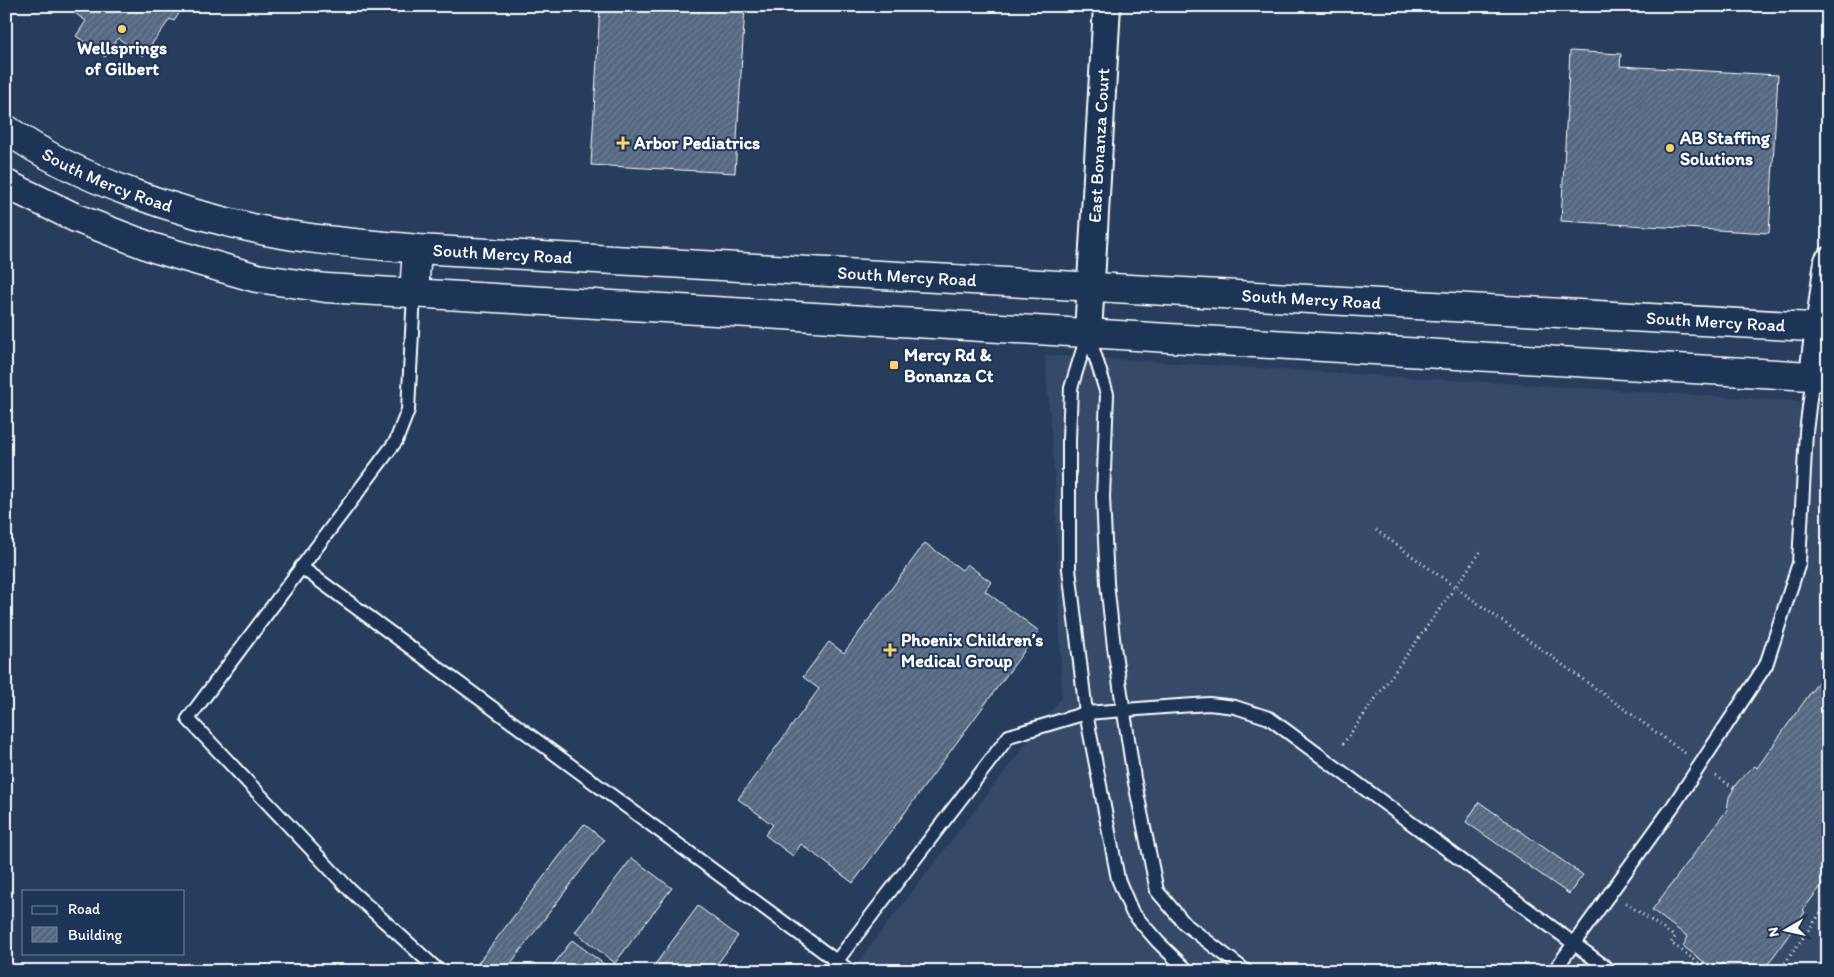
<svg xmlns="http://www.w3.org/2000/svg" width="1834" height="977" viewBox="0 0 1834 977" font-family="Itim,sans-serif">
  <defs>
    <pattern id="building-hatch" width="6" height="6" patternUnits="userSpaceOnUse" patternTransform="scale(1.25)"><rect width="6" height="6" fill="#556781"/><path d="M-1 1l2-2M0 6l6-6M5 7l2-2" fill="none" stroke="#6e7e94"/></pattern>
  </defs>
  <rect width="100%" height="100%" fill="#263d5e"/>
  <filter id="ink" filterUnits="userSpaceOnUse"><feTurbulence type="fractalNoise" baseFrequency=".02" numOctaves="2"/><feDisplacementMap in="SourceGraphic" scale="10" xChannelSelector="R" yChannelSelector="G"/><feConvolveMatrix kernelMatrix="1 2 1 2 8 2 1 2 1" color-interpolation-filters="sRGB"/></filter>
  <g filter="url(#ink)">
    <path fill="#344a68" d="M1045 355 1828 403V971H851L1062 697 1055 480Z"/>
    <g fill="url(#building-hatch)" stroke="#fff">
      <path d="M65 6H184L174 21 170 19 143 56 118 38 105 57 76 36 86 21Z"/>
      <path d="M386 6H402L397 14Z"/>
      <path d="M600 6H745L735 173 591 165Z"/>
      <path d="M1570 51 1621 54 1620 66 1778 75 1769 233 1561 221Z"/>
      <path d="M925 543 962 570 967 564 991 582 985 591 1039 631 853 883 801 844 793 856 765 835 773 825 738 799 819 689 803 677 829 642 844 653Z"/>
      <path d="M1828 668V882L1825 881 1803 910 1805 912 1763 971H1734L1722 963 1716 971 1683 946 1688 937 1652 910 1727 810 1729 797 1737 783 1748 771 1755 766 1757 768Z"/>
      <path d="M1479 802 1583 875 1569 894 1466 822Z"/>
      <path d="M584 824 604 840 505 971H488L478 963Z"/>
      <path d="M632 858 672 888 615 963 575 932Z"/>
      <path d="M698 906 738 936 712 971H650Z"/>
      <path d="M572 940 612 970 611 971H549Z"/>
    </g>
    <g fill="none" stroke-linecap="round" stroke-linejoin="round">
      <g stroke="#fff" stroke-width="16">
        <g id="service">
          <path d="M414 294 408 410 396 441 188 719 350 890 439 971"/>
          <path d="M1088 333 1107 394 1103 497 1107 583 1114 647 1134 778 1157 891 1185 924 1246 971"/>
          <path d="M1088 333 1071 388 1069 439V569L1086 713 1118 879 1132 912 1158 942 1188 971"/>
          <path d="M301 567 850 971"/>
          <path d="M829 971 1009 736 1086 713 1164 707 1209 704 1235 707 1269 718 1611 971"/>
          <path d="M1554 971 1673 806 1766 665 1799 563 1806 432 1813 374"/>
        </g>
      </g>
      <g stroke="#fff" stroke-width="30">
        <g id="minor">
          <path id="s1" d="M1088 333 1107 6"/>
          <path d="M1813 374 1828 261"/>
        </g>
      </g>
      <g stroke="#fff" stroke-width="31">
        <g id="secondary">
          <path id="s2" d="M6 129C79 181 180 213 266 231 316 241 367 244 417 249L1828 328"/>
          <path d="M6 184 76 218 154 248 257 278 326 288 1828 377"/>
          <path d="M414 294 417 249"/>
        </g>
      </g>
      <g stroke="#fff" stroke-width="3" stroke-dasharray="1 4" stroke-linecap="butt">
        <path d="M1376 530 1685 753"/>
        <path d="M1343 744 1481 551"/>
        <path d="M1716 776 1734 788"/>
        <path d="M1626 903 1675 937 1671 943 1710 971"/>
        <path d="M1722 971H1723"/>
        <path d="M1779 971 1828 903"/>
      </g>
      <use href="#service" stroke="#1d3557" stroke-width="12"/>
      <use href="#minor" stroke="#1d3557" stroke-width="26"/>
      <use href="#secondary" stroke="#1d3557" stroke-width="28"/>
    </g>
  </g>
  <g fill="#ffd166" stroke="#1d3557" stroke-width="2">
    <circle cx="122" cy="29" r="5"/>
    <path d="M620.5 135.5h5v5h5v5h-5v5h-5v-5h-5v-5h5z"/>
    <circle cx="1670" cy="148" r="5"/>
    <rect x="889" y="360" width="10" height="10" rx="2.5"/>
    <path d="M887.5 642.5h5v5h5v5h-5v5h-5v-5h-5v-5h5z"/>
  </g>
  <g text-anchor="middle" stroke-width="4" stroke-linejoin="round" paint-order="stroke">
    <g font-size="18" font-weight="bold" fill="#fff" stroke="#1d3557" text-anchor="start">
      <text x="122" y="54" text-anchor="middle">Wellsprings<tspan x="122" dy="21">of Gilbert</tspan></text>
      <text x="1680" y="144">AB Staffing<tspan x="1680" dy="21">Solutions</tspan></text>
      <text x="634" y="149">Arbor Pediatrics</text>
      <text x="904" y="361">Mercy Rd &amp;<tspan x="904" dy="21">Bonanza Ct</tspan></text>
      <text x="901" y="646">Phoenix Children’s<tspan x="901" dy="21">Medical Group</tspan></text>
    </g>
    <g font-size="18" fill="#fff" stroke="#1d3557">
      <text dy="6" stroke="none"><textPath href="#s1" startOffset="188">East Bonanza Court</textPath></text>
      <text dy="6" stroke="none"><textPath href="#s2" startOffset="114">South Mercy Road</textPath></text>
      <text dy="6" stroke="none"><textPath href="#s2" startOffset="519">South Mercy Road</textPath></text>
      <text dy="6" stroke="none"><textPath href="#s2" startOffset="924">South Mercy Road</textPath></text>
      <text dy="6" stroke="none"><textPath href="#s2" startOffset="1329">South Mercy Road</textPath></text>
      <text dy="6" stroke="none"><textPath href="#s2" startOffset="1734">South Mercy Road</textPath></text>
    </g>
  </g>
  <rect width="1834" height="977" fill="none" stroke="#1d3557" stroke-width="25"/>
  <rect x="12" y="12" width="1809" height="952" fill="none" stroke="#fff" stroke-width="2" filter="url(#ink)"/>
  <rect x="22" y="890" width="162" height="65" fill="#1d3557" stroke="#77869a"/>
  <rect x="32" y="906" width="25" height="8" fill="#1d3557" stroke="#77869a"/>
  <text x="68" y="914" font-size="15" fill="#ffffff">Road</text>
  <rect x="32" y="927" width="25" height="15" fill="url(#building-hatch)" stroke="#77869a"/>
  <text x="68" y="940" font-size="15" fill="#ffffff">Building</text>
  <g transform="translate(1786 930) rotate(261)" stroke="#1d3557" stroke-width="4" paint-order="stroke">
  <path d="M0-4L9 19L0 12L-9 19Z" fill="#ffffff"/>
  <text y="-8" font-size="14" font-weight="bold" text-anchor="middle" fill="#ffffff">N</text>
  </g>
</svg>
